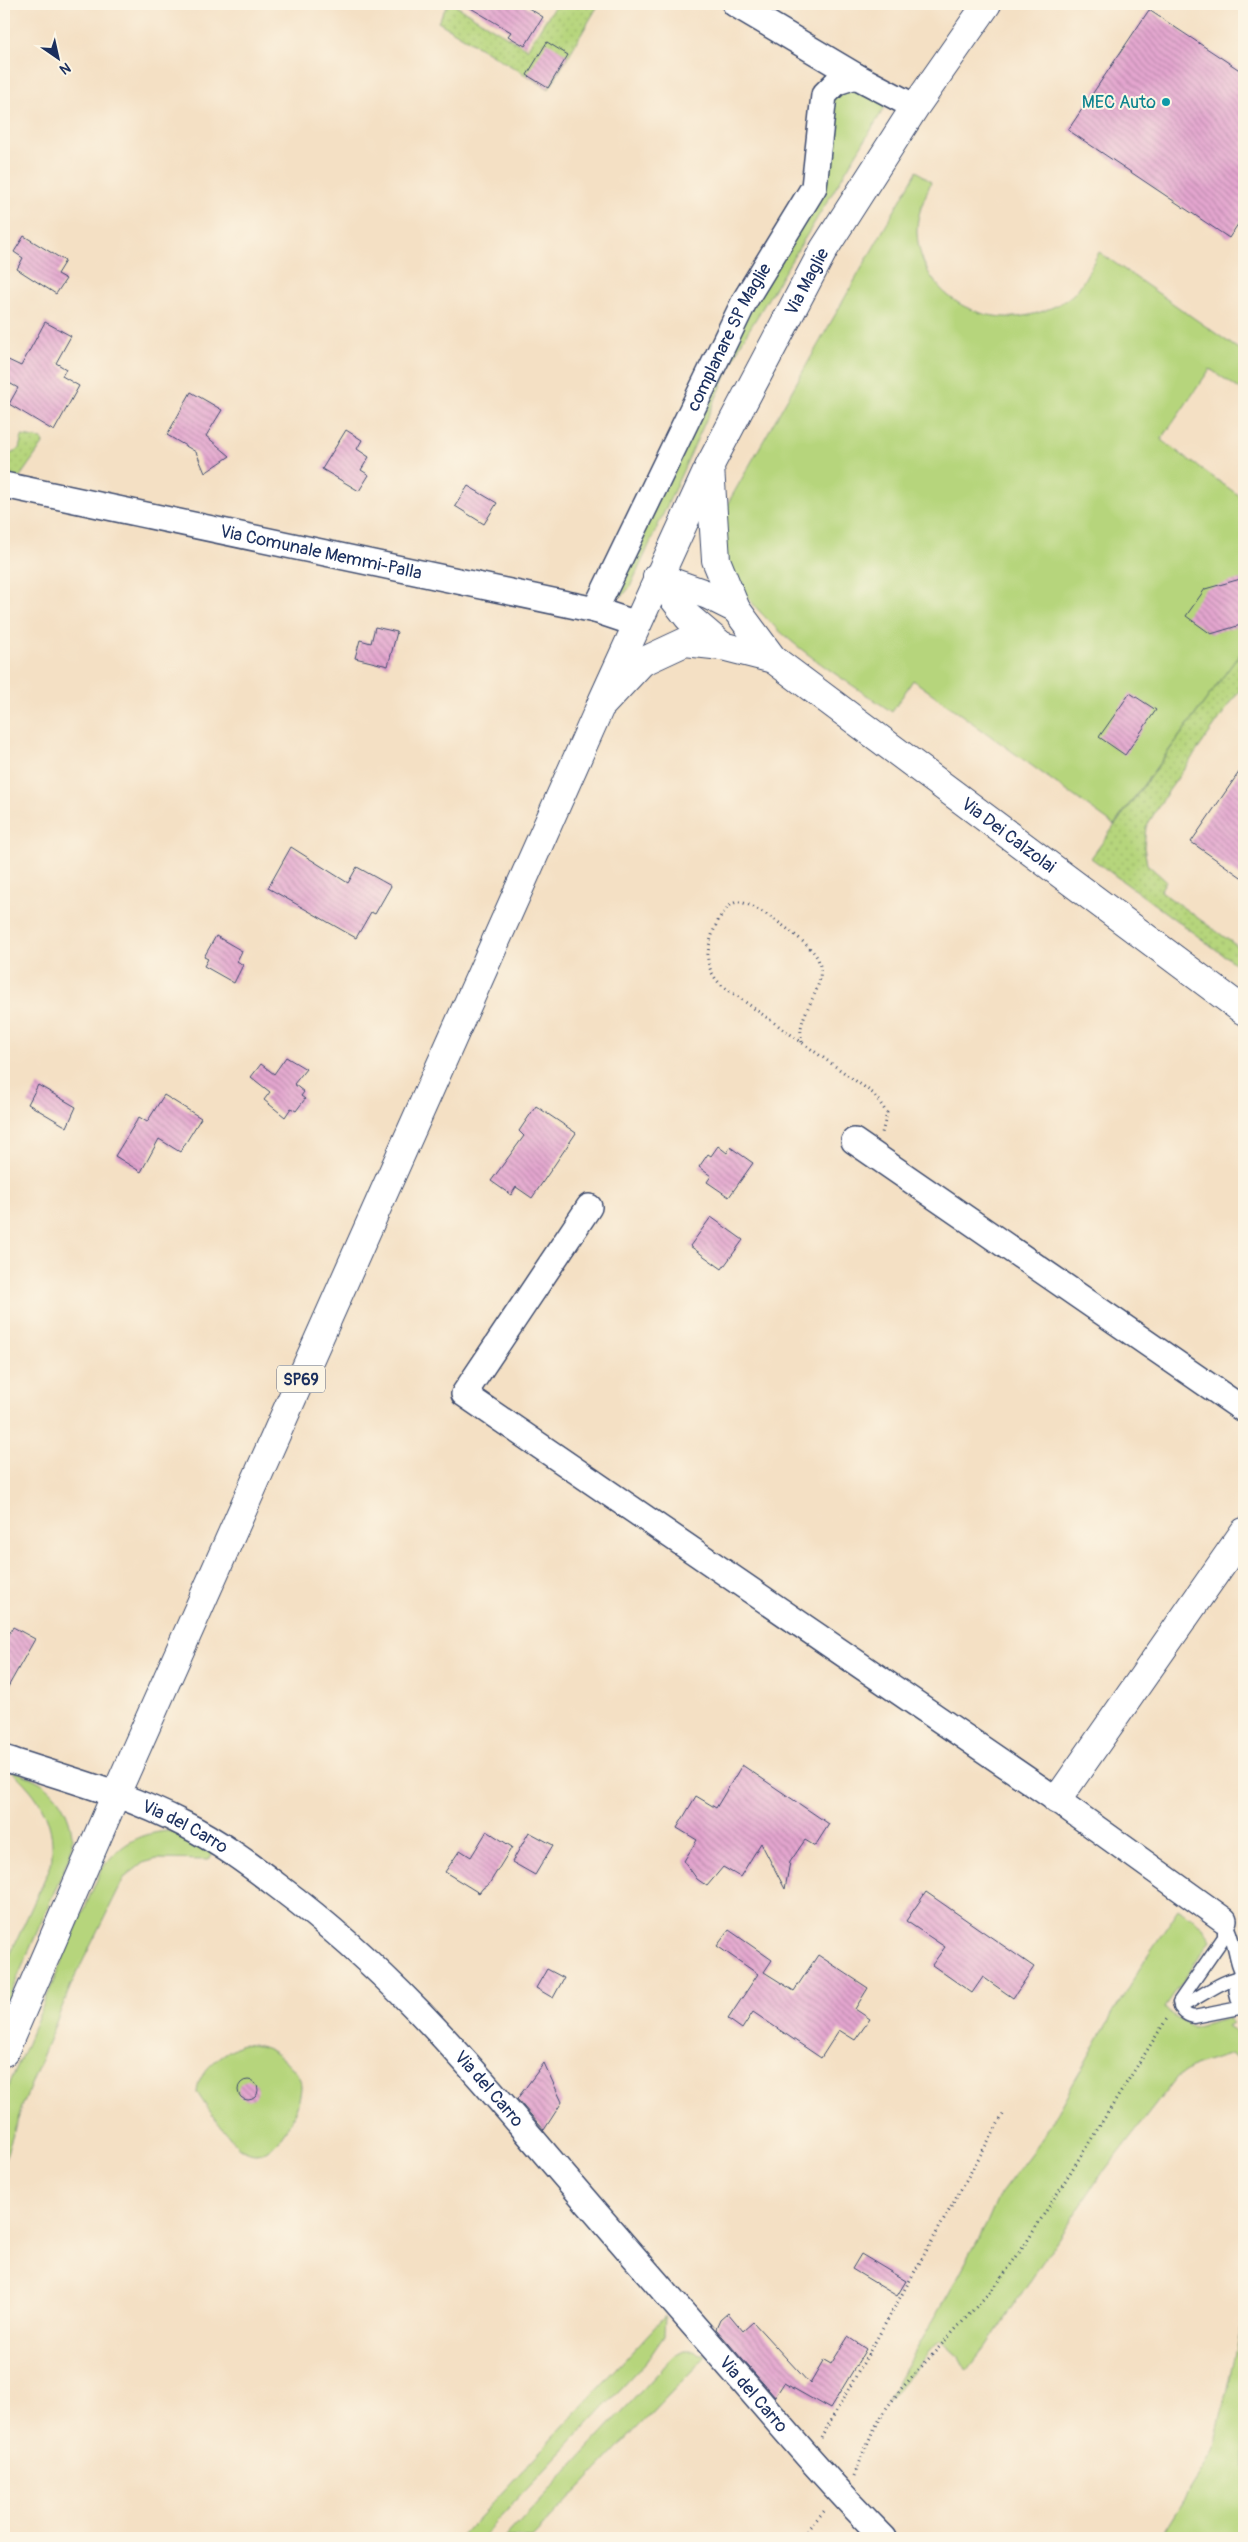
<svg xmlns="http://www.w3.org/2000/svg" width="1248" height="2542" viewBox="0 0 1248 2542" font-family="Pangolin,sans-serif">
  <defs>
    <pattern id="garden-dots" width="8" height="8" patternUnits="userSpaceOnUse" patternTransform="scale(1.25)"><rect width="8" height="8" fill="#b6d57c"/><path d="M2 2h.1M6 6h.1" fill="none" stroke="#9cb76e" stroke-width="1.8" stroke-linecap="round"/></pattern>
    <pattern id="building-back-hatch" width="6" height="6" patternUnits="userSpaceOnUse" patternTransform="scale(1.25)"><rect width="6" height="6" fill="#e4a6cf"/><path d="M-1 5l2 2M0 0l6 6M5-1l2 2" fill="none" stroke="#b888ab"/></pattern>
  </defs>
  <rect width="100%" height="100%" fill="#fcf5e5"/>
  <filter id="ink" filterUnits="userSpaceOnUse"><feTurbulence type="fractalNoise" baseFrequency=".02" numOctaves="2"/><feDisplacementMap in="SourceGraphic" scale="10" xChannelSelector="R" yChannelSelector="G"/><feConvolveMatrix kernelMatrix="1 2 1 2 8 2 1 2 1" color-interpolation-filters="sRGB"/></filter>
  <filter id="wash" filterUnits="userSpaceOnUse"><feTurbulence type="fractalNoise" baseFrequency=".0096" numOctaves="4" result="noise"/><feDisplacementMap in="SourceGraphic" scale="20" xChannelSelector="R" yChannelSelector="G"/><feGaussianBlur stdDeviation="1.12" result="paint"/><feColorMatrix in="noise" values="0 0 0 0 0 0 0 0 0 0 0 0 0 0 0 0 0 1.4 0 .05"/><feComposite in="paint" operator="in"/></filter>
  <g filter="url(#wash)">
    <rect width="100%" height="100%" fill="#f4e0c4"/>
    <g fill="#b6d57c" stroke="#68826d">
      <path d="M854 87 888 102 741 343 630 587 623 595 610 598 740 328 824 186 830 161 828 101Z"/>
      <path d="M917 171 931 182C925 198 916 215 917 233 921 299 989 333 1046 310 1057 306 1071 298 1078 289 1086 278 1092 264 1099 252L1244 353V392L1210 369 1161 440 1244 499V648L1114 825 913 680 892 712C836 673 747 624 726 556 721 539 725 520 728 503Z"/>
      <path d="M9 1769C18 1773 29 1776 38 1781 62 1794 78 1828 70 1855L4 2009V1968L51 1865C57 1823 40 1795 9 1769Z"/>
      <path d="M167 1831 180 1833 213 1852 209 1860 157 1859 143 1863 124 1878 71 1985 22 2107 4 2162V2097L101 1870C118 1846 137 1834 167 1831Z"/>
      <path d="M1179 1909 1203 1927 1211 1940 1165 2007 1172 2015 1193 2028 1229 2018 1232 2023 1227 2026 1244 2037V2066L1231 2054 1194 2066 1177 2077 1098 2179 987 2345 967 2371 959 2357 940 2340 885 2404 949 2293 986 2225 998 2197 1043 2137 1108 2022 1147 1956Z"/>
      <path d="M242 2044C250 2045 258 2045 265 2048 277 2052 300 2071 301 2084 302 2105 280 2153 256 2154 250 2154 242 2150 238 2147 229 2138 203 2103 197 2092 198 2070 223 2053 242 2044Z"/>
      <path d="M1244 2311V2538H1160L1213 2452Z"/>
      <path d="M665 2316 664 2336 646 2362 481 2538H460Z"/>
      <path d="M684 2351H694L706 2356 532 2538H504L674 2356Z"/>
    </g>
    <g fill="url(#garden-dots)" stroke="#68826d">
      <path d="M448 4H453L527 49 556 4H599L549 89 438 22Z"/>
      <path d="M22 436 42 439 43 444 19 478 4 480V458L19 449Z"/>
      <path d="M1244 648V684L1165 796 1146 827 1144 847 1147 864 1166 881 1160 891 1244 951V970L1091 858Z"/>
    </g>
    <g id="blocks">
      <g fill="url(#building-back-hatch)">
        <path d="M464 4H522L543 17 525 46 508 36 511 32Z"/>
        <path d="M1149 10 1244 73V215L1229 238 1068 130Z"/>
        <path d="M547 42 568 55 548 88 527 75Z"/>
        <path d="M24 236 65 261 57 274 66 279 56 294 17 269 23 258 14 252Z"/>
        <path d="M45 322 71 336 56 363 66 369 62 376 79 386 54 431 9 404 18 388 4 380V358L21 366Z"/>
        <path d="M191 392 222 410 206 436 230 456 205 473 196 452 167 435Z"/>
        <path d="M346 430 362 440 357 449 369 457 361 470 369 475 359 491 322 469Z"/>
        <path d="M468 486 497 503 484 524 455 506Z"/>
        <path d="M1244 578V624L1211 634 1186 616 1205 589Z"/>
        <path d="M375 627 397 632 388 666 355 658 360 640 371 643Z"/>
        <path d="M1130 693 1156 710 1125 755 1099 737Z"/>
        <path d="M1244 765V879L1191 842Z"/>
        <path d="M291 847 348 883 357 867 391 886 375 914 371 912 356 938 268 888Z"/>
        <path d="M216 936 242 951 237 961 243 965 234 983 204 966 208 959 204 957Z"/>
        <path d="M286 1057 306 1069 294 1084 304 1092 301 1096 305 1099 296 1111 291 1108 285 1117 264 1100 270 1092 251 1077 261 1064 274 1074Z"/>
        <path d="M38 1085 76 1107 67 1127 28 1104Z"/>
        <path d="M164 1095 201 1118 180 1152 159 1139 141 1172 115 1156 139 1117 147 1122Z"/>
        <path d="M536 1106 576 1133 532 1198 516 1187 511 1195 491 1181 524 1136 519 1131Z"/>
        <path d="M718 1146 727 1153 730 1147 753 1163 729 1197 707 1182 711 1176 699 1167 708 1154 711 1156Z"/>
        <path d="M711 1217 743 1240 722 1269 690 1246Z"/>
        <path d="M13 1627 35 1639 4 1694V1643Z"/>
        <path d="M742 1765 829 1824 815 1846 805 1840 790 1862 785 1889 761 1843 740 1877 723 1867 707 1886 697 1879 684 1861 697 1840 677 1828 696 1796 716 1808Z"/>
        <path d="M487 1831 512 1847 489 1884 483 1888 479 1893 445 1872 460 1850 471 1857Z"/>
        <path d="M529 1832 553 1845 535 1875 512 1862Z"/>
        <path d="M926 1892 1034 1967 1013 1998 983 1977 972 1993 932 1965 945 1947 906 1921Z"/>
        <path d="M729 1930 772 1960 764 1972 794 1991 818 1955 868 1988 855 2009 870 2019 855 2040 839 2030 821 2058 753 2012 742 2029 728 2019 758 1974 717 1946Z"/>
        <path d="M547 1969 564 1978 553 1998 536 1988Z"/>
        <path d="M544 2063 562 2102 544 2130 517 2099Z"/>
        <circle cx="248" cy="2090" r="10"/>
        <path d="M861 2254 906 2281 897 2296 852 2269Z"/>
        <path d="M728 2313 743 2331 753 2322 810 2384 824 2360 831 2364 848 2337 866 2349 830 2409 784 2383 775 2397 716 2329 720 2320Z"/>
      </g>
    </g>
  </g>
  <g filter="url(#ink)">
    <use href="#blocks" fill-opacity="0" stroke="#3c4a6d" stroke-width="1"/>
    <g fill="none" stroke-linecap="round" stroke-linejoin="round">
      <g stroke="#3c4a6d" stroke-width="15">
        <g id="service">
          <path d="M1224 1920V1937L1179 2002C1181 2011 1185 2015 1194 2017L1244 2007"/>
          <path d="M1225 1922C1236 1939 1234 1964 1244 1975"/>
          <path d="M1180 2007C1198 1999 1225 1977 1244 1977"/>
        </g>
      </g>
      <g stroke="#3c4a6d" stroke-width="28">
        <g id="minor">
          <path d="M735 4 856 76 915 107"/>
          <path id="s1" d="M4 485 595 610 637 624"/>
          <path id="s2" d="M595 610 745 300 814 187 824 95 837 82 856 76"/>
          <path d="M854 1141 1244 1410"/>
          <path d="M589 1207 464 1394 1057 1800 1224 1920"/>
          <path id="s3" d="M4 1758C64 1778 127 1794 184 1824 218 1841 249 1864 279 1887 382 1964 460 2053 542 2150 611 2231 681 2311 751 2391 794 2441 837 2491 884 2538"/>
          <path d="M1244 1980 1242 1990 1244 1998"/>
        </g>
      </g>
      <g stroke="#3c4a6d" stroke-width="30">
        <g id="tertiary">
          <path d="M710 467 716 560 736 609 773 659"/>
          <path d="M657 577 688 617 722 646"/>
          <path d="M657 577 708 595 736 609"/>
          <path id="s4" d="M601 704 710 465 824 249 915 107 987 4"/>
          <path d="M1057 1800 1244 1532"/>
        </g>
      </g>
      <g stroke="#3c4a6d" stroke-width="30">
        <g id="primary">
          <path id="s5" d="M4 2052 116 1794 600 707 642 662 685 642 722 646 773 659 1244 1011"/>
        </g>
      </g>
      <g stroke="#3c4a6d" stroke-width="3" stroke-dasharray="1 4" stroke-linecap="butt">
        <path d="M802 1042C794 1012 830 989 818 959 812 944 753 901 738 902 720 904 706 945 708 960 709 970 714 977 720 984L874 1094 887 1113 882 1133"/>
        <path d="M821 2438 1004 2113"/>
        <path d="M854 2476 872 2433 885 2410 901 2389 997 2284 1026 2243 1168 2017"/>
        <path d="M800 2538 826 2509"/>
      </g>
      <use href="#service" stroke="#fff" stroke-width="12"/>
      <use href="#minor" stroke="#fff" stroke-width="25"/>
      <use href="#tertiary" stroke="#fff" stroke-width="28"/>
      <use href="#primary" stroke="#fff" stroke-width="28"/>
    </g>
  </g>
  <circle fill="#0f9aa8" stroke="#fcf5e5" stroke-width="2" cx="1166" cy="102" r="5"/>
  <g text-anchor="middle" stroke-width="4" stroke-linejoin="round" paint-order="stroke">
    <rect fill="#fcf5e5" stroke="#5e6a86" stroke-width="1" x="277" y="1365.5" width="48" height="27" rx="4"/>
    <g font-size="16" font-weight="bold" fill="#1b2f5e">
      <text x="301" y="1385">SP69</text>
    </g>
    <g font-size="18" fill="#0d838f" stroke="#fcf5e5" text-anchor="end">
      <text x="1156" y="108">MEC Auto</text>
    </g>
    <g font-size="18" fill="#1b2f5e" stroke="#fcf5e5">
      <text dy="6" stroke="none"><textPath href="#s4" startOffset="470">Via Maglie</textPath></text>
      <text dy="6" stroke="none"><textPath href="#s2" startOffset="304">complanare SP Maglie</textPath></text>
      <text dy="6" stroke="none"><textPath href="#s1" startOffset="324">Via Comunale Memmi-Palla</textPath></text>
      <text dy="6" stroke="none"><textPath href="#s5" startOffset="1964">Via Dei Calzolai</textPath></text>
      <text dy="6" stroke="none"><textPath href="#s3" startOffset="194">Via del Carro</textPath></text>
      <text dy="6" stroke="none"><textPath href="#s3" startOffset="598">Via del Carro</textPath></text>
      <text dy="6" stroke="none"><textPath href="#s3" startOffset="1002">Via del Carro</textPath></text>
    </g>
  </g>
  <rect width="1248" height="2542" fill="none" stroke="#fcf5e5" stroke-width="20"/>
  <g transform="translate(58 58) rotate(146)" stroke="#fcf5e5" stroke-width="4" paint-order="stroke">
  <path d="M0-4L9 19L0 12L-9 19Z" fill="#1b2f5e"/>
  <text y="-8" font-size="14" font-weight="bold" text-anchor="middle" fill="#1b2f5e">N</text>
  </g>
</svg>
